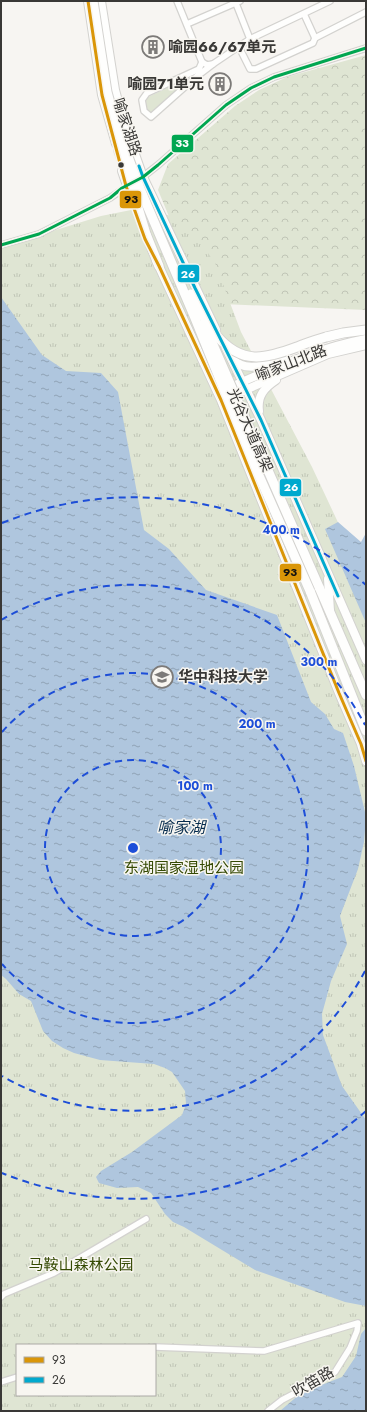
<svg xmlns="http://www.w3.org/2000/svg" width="367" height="1412" viewBox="0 0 367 1412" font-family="Jost,'Noto Sans SC',sans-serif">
  <defs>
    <pattern id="forest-crowns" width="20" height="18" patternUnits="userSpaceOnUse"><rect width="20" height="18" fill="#dfe5d3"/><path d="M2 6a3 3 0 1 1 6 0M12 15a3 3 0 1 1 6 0" fill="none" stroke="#c0c5b6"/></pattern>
    <pattern id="park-tufts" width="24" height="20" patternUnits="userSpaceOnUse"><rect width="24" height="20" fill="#dfe5d3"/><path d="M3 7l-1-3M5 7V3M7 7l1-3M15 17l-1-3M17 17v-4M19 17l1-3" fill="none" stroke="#c0c5b6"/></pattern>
    <pattern id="water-ripples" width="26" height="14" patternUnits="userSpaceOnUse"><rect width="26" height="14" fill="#afc6de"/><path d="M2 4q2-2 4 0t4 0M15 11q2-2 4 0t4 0" fill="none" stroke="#8fa2b5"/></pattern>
  </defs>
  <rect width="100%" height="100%" fill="#f7f5f2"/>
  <path fill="#dfe5d3" d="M196 74 151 113 146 108V98Z"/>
  <path fill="url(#forest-crowns)" d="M366 55V310L223 304 199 289 158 190 168 164 235 106 259 90 287 77Z"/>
  <path fill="url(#park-tufts)" fill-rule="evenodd" d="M131 210 168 215 194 233 215 263 241 332 312 467 366 582V1411H1V247L101 216ZM17 1345H155V1395H17Z"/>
  <g fill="url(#water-ripples)">
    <path d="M1 297 42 355 66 371 101 373 118 392 144 530 169 549 206 590 277 615 311 702 325 714 334 729 343 733 354 766 365 812V830L364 842 358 869 340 916 347 944 331 981 322 1014 323 1035 342 1086 366 1120V1306L345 1302 255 1270 184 1227 173 1222 165 1214 151 1193 138 1187 117 1188 99 1183 96 1177 101 1171 132 1152 182 1115 186 1104 185 1091 172 1072 165 1068 154 1064 100 1060 74 1053 63 1048 52 1041 43 1031 31 1001 19 994 6 979 1 975Z"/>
    <path d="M338 522 361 542 366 533V623L325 529Z"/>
    <path d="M366 1328V1411H280L301 1393 342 1377 356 1356 361 1334Z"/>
  </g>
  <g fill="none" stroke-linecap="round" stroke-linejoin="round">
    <g stroke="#d3d2cf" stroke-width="8">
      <g id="minor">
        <path d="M177 1 202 62 207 65 213 64 250 39 330 1"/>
        <path d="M235 1 250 39"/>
        <path d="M304 14 315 38"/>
        <path d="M187 24 240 1"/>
        <path d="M239 47 250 69H256L313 43 315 38 366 12"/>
        <path d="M202 62 199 69 147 93 142 100 144 111 151 117 196 77 213 64"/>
        <path d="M140 179 158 165 226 105 251 88 274 77 366 48"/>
        <path d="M1 245 39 234 110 198 129 185"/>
        <path d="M1 1297 4 1294 54 1273 146 1219"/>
        <path d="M155 1347 264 1351 358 1323 357 1331 350 1348 335 1372 282 1400 268 1411"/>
        <path d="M1 1382 17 1377"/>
      </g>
    </g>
    <g stroke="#d3d2cf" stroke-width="10">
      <g id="secondary">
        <path d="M88 1 102 95 116 144"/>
        <path d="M101 1 115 90 124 123 143 177 216 330"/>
        <path d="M122 171 133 203"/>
        <path d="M156 260 221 400 339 693 361 744 366 761"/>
        <path d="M223 342 261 420 366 660"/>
        <path d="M232 358C244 374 269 364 285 359"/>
        <path d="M226 389C272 369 317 348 366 339"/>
        <path d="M229 397 328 354 366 345"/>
        <path d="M259 411C257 396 264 388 276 380"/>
        <path d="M328 579 330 611"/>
      </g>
    </g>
    <g stroke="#d3d2cf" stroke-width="11">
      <g id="trunk">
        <path d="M146 234 159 266"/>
        <path d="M326 337 343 333 366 330"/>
        <path d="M319 587 366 695"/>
        <path d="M310 591 366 731"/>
      </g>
    </g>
    <use href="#minor" stroke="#fefefd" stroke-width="5.5"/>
    <use href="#secondary" stroke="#fefefd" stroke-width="8"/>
    <use href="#trunk" stroke="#fefefd" stroke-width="9"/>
    <g stroke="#d3d2cf" stroke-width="11" stroke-linecap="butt">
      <g id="trunk-bridge">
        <path d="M93 1 107 92 116 125 141 191 195 318 257 471 310 591"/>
        <path d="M117 137 119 151 130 181 146 234"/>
        <path d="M191 294C199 308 206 324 217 336 242 365 265 359 297 347 306 343 316 340 326 337"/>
        <path d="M204 324 319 587"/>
      </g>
    </g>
    <use href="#trunk-bridge" stroke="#fefefd" stroke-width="9"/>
    <g stroke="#f8f6f1" stroke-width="6">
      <path id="bus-1" d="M88 1 102 95 126 186 145 239 159 266 221 400 339 693 361 744 366 761"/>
    </g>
    <g stroke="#f8f6f1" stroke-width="6">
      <path id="bus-2" d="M139 166 143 177 195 288 261 420 338 596"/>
    </g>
    <g stroke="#f8f6f1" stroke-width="6">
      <path id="bus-3" d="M1 245 39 234 110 198 122 188 143 177 158 165 226 105 251 88 274 77 366 48"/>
    </g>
    <use href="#bus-1" stroke="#da9608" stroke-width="3"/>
    <use href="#bus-2" stroke="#00a9ce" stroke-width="3"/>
    <use href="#bus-3" stroke="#00a651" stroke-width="3"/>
  </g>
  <g fill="none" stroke="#1d4ed8" stroke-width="2" stroke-dasharray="7 5">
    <circle cx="133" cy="848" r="88"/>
    <path d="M2 732A175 175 0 1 1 2 964"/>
    <path d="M365 971A263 263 0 0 1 2 1076M1 620A263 263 0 0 1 365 725"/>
    <path d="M366 1111A351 351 0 0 1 2 1173M2 523A351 351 0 0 1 366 585"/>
  </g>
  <defs>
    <g id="building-ring" transform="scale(1.15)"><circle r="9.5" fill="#f8f6f1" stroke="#7c7a78" stroke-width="1.5"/><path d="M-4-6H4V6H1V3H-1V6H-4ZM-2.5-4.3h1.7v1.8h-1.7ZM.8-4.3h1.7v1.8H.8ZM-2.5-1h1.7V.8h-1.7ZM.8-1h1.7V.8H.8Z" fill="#7c7a78"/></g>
    <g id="university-ring" transform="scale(1.15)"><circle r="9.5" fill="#f8f6f1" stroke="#7c7a78" stroke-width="1.5"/><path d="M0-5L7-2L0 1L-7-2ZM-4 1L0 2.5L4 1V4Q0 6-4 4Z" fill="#7c7a78"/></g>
  </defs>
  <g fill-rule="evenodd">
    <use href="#building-ring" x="153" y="47"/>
    <use href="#building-ring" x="220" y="84"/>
    <use href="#university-ring" x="162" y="677"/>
  </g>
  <circle fill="#393836" stroke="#f8f6f1" stroke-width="1.5" cx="121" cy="165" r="3.5"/>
  <g text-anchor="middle" stroke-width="3" stroke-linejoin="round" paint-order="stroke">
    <g font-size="15" font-weight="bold" fill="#393836" stroke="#f8f6f1" text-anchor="start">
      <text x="168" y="52">喻园66/67单元</text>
      <text x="204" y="89" text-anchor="end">喻园71单元</text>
      <text x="178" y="682">华中科技大学</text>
    </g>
    <g font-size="15" fill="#393836" stroke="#f8f6f1">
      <text transform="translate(127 127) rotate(72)" y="5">喻家湖路</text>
      <text transform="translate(291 363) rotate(-21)" y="5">喻家山北路</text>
      <text transform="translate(250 430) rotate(66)" y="5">光谷大道高架</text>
      <text transform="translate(313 1382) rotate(-30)" y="5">吹笛路</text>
    </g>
    <g font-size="15" fill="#354a04" stroke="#f8f6f1">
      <text x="184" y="873">东湖国家湿地公园</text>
      <text x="81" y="1270">马鞍山森林公园</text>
    </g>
    <g font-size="16" font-style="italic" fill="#062c4e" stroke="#f8f6f1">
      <text x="181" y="833">喻家湖</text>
    </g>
  </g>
  <circle cx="133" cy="848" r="6" fill="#1d4ed8" stroke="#f8f6f1" stroke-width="2"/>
  <g font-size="12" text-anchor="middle" font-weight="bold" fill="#1d4ed8" stroke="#f8f6f1" stroke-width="3" stroke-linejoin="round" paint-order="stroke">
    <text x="281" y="534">400 m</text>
    <text x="319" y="666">300 m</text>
    <text x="257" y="728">200 m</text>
    <text x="195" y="790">100 m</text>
  </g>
  <g stroke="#f8f6f1" stroke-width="1.5">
    <rect x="171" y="134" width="23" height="19" rx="4" fill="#00a651"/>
    <rect x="119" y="190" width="23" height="19" rx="4" fill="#da9608"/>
    <rect x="177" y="264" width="23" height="19" rx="4" fill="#00a9ce"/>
    <rect x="279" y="478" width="23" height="19" rx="4" fill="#00a9ce"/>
    <rect x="279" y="563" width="23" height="19" rx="4" fill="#da9608"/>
  </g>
  <g font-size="11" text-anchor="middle" font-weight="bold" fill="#fff">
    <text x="182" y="147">33</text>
    <text x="188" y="278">26</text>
    <text x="291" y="491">26</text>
  </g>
  <g font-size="11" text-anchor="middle" font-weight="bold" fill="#111">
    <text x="131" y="203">93</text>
    <text x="290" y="576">93</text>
  </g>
  <rect width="367" height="1412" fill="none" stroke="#393836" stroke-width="4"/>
  <rect x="16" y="1344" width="140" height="52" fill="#f8f6f1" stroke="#acaaa6"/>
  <rect x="24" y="1357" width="20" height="6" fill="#da9608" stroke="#acaaa6"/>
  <text x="52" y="1364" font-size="12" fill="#393836">93</text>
  <rect x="24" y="1377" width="20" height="6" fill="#00a9ce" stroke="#acaaa6"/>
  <text x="52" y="1384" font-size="12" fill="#393836">26</text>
</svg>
